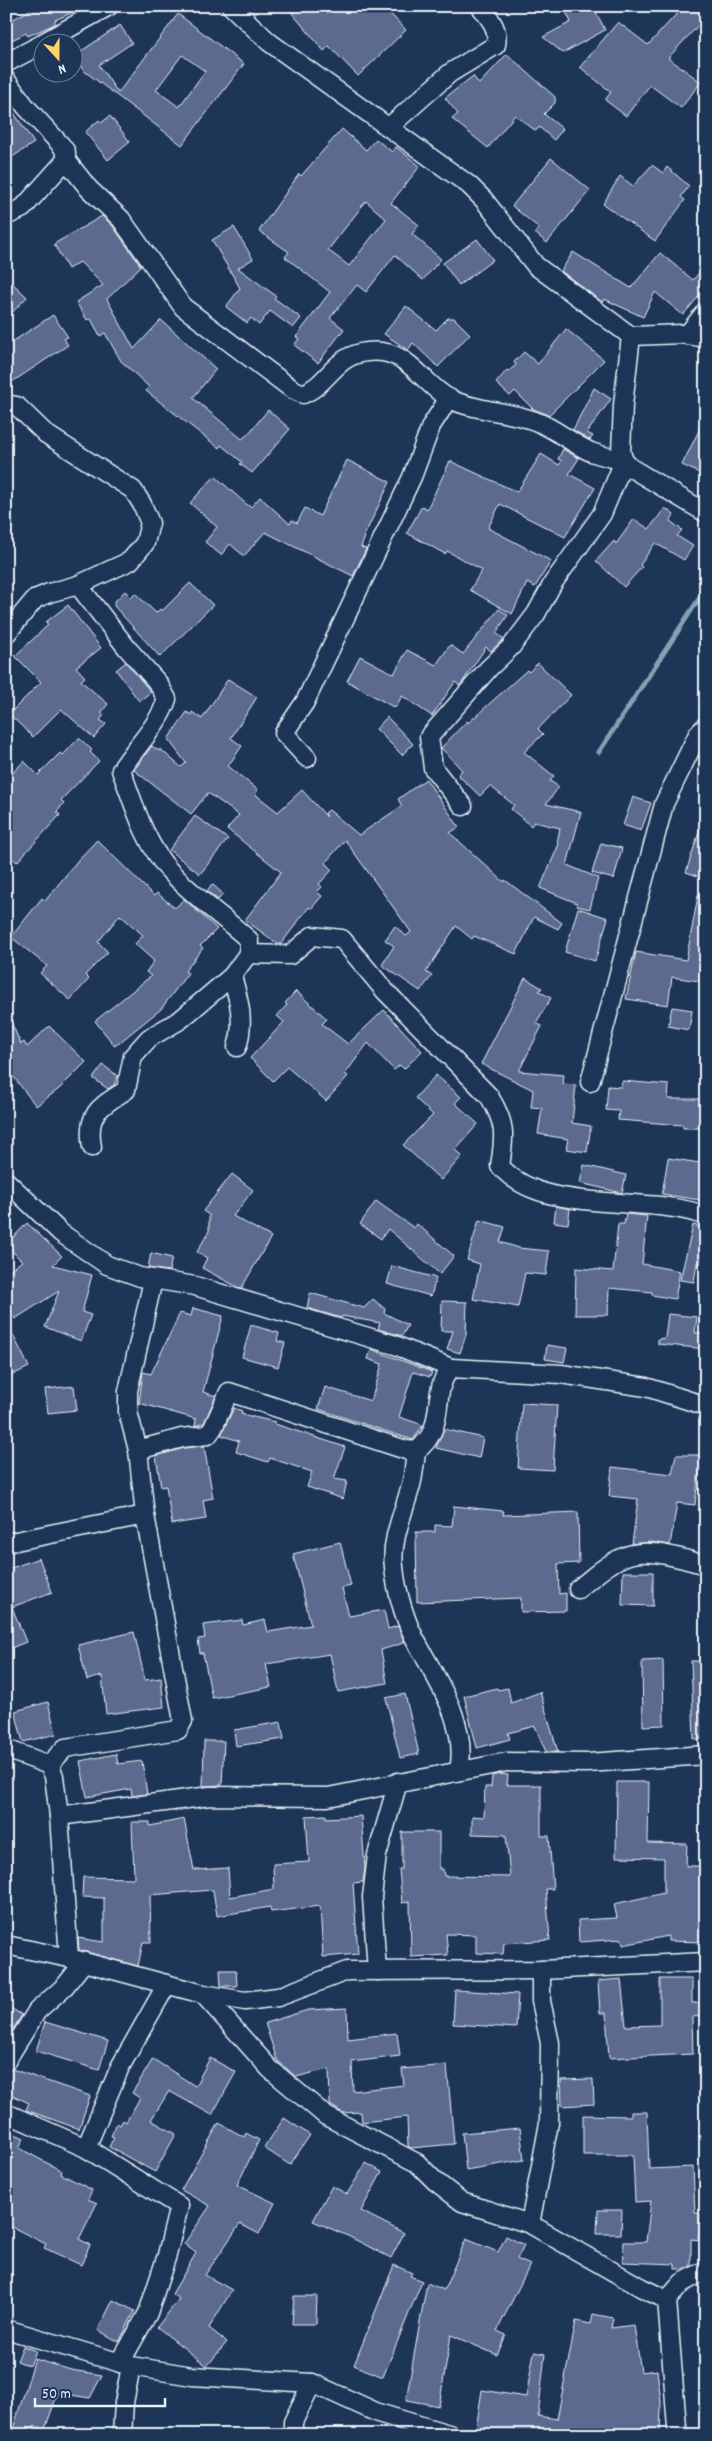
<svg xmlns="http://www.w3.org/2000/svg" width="712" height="2441" viewBox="0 0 712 2441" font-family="Dekko,sans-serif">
  <rect width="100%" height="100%" fill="#1d3557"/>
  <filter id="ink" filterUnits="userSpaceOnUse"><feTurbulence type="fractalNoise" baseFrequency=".02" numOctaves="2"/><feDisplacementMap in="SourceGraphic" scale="10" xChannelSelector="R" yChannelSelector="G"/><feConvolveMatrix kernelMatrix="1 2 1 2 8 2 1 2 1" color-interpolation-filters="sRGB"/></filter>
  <g filter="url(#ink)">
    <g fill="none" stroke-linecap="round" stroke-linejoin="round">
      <path stroke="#84a1b4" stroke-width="5" d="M599 752 706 588"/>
    </g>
    <g fill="#5d6b8f" stroke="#e8f1f8" fill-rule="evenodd">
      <path d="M29 6H87L55 20V24L28 36 26 33 6 43V23L30 10Z"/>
      <path d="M286 6H383L406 30 358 76 329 46 324 51Z"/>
      <path d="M563 6H593L605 30 563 53 543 37 571 22Z"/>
      <path d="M684 6H706V17L668 58 701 82 681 108 650 85 626 116 605 100 611 92 580 67 618 22 648 45Z"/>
      <path d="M178 14 244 64 182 145 83 70 74 56 120 25 132 43 99 65 118 93ZM182 55 205 71 179 107 156 90Z"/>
      <path d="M507 54 555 97V103L544 114 563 129 554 140 539 127 536 131 515 115 488 148 452 119 458 114 445 98 473 76 479 84Z"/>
      <path d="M6 101 34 143 6 161Z"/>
      <path d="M110 116 130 142 108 160 85 132 99 120 101 123Z"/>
      <path d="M342 129 366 150 376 139 392 152 396 147 420 166 391 203 419 225 412 234 441 259 423 280 395 255 366 292 357 285 330 318 344 329 318 363 294 345 299 339 296 337 330 292 285 257 289 252 259 231 299 174 301 176ZM366 201 386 219 349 266 328 250Z"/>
      <path d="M551 158 590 190 547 243 535 233 539 228 512 206Z"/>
      <path d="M652 165 663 173 667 167 689 186 681 197 685 200 655 241 603 204 620 176 633 186Z"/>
      <path d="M102 216 112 225 141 266 107 299 134 349 161 320 216 369 193 398 242 439 248 434 268 410 290 429 252 473 240 464 242 462 221 445 219 448 146 391 149 387 121 361 105 333 100 336 91 319 87 320 76 302 103 285 80 262 68 269 54 244Z"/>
      <path d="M234 227 253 259 238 268 276 296 274 298 301 318 293 328 270 311 259 325 251 318 247 323 226 307 240 288 212 240Z"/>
      <path d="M477 239 493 260 459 285 443 263Z"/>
      <path d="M573 252 631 288 660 253 693 280 706 265V288L683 315 655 292 643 317 604 299 602 302 561 271Z"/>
      <path d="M6 277 27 297 6 319Z"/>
      <path d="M406 306 436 330 448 318H454L470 334 438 367 413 343 408 350 384 334Z"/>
      <path d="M53 315 68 337 64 339 68 345 12 382 6 374V346Z"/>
      <path d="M566 329 604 360 549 415 533 409 515 391 510 396 496 383 507 370 509 371 516 365 514 362 524 352 538 364Z"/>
      <path d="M594 388 611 399 587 433 593 436 590 440 573 430Z"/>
      <path d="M706 416V476L682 465Z"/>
      <path d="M563 449 579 458 569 474 595 488 565 537 500 504 488 528 551 561 535 587 527 583 512 614 470 590 482 570 447 551 445 554 407 533 422 506 427 509 450 461 517 492 541 454 559 465 562 461 558 459Z"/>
      <path d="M347 460 390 482 364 536 365 537 361 547 366 549 353 576 265 532 244 556 230 544 221 555 205 542 217 527 190 503 215 476 246 504 251 507 260 497 290 524 292 520 297 523 305 508 320 516Z"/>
      <path d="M665 508 674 515 670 521 682 530 677 536 693 546 684 560 655 543 640 565 642 567 624 587 596 561 614 541 616 544 634 519 649 529Z"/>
      <path d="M190 583 213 605 160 657 114 606 115 604 113 603 125 591 131 597 135 593 156 613 160 609 162 611Z"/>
      <path d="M68 605 101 648 76 667 85 677 81 681 108 704 101 713 104 715 100 720 106 724 94 738 61 709 33 737 9 714 41 682 15 656 48 625 46 622Z"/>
      <path d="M499 609 508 615 496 633 504 639 491 651 486 647 460 686 455 682 432 716 402 696 395 708 347 681 360 656 394 674 407 650 436 665 450 645 463 654Z"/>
      <path d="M126 662 151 692 139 701 116 670Z"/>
      <path d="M538 663 571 695 538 729 543 734 524 752 554 776 550 781 559 787 546 804 581 812 567 865 598 878 590 909 577 906V903L540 888 559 844 557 843 560 828 534 822 531 826 511 809 514 805 490 786 480 796 458 775 462 770 441 748 467 721 468 723 527 670 529 672Z"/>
      <path d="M228 679 257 697 231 738 242 746 228 766 258 790 255 794 278 812 302 790 327 817 325 813 329 810 359 835 402 806 398 799 426 779 459 827 450 833 504 882 505 880 562 923 558 929 534 917 516 954 474 936 472 939 456 926 426 972 432 976 420 991 382 965 394 946 385 940 395 926 406 936 411 932 345 840 325 863 332 870 319 884 322 887 317 892 322 896 311 909 309 907 281 944H278L245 920 281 872 227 829 239 815 208 793 191 814 134 770 152 746 159 751 160 749 181 767 186 763 168 739 187 712 191 715 192 712 202 719Z"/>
      <path d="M387 717 413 744 402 755 376 729Z"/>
      <path d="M79 738 92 750 90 752 99 761 61 800 64 803 57 812 60 815 17 862 6 853V780L24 761 38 775 60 753 63 755Z"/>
      <path d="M633 797 651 803 641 831 623 825Z"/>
      <path d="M195 816 228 839 200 874 169 850Z"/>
      <path d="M703 820H706V879L686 872Z"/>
      <path d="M97 840 154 896 157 893 175 908 184 899 217 929 200 946 203 948 185 971 188 973 161 1009 115 1046 95 1021 151 976 146 972 154 961 135 944 143 935 120 915 98 942 108 952 85 975 89 979 70 1000 40 973 47 966 11 937 42 898 45 901 78 860Z"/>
      <path d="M601 843 622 848 614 879 592 873Z"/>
      <path d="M212 884 223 894 218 900 207 891Z"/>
      <path d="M698 896 706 897V982L672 977 668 1005 626 999 636 952 686 960Z"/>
      <path d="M578 908 608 918 595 961 565 952Z"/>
      <path d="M525 978 542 988 539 991 551 998 536 1023 542 1026 519 1071 564 1075 563 1084 576 1085 572 1123 591 1126 587 1152 566 1149 568 1139 538 1134 542 1108 531 1107 533 1090 481 1064Z"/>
      <path d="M296 991 327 1019 322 1024 348 1044 384 1010 422 1051 404 1069 400 1065 394 1070 368 1043 345 1074 348 1076 326 1101 287 1067 273 1081 250 1058 284 1022 277 1016 287 1005 285 1003Z"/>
      <path d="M672 1007 692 1010 689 1030 668 1026Z"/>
      <path d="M6 1011 21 1044 24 1042 27 1047 49 1026 86 1062 59 1089 36 1106 6 1067Z"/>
      <path d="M103 1065 118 1076 114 1085 108 1089 93 1078Z"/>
      <path d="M436 1075 461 1097 455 1103 478 1124 455 1150 462 1156 441 1180 403 1145 433 1115 415 1098Z"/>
      <path d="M622 1081 669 1085 668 1099H706V1128H683V1125L618 1120 619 1111 606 1110 608 1086 621 1087Z"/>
      <path d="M668 1158 706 1164V1201L662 1194Z"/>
      <path d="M584 1165 626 1175 622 1193 580 1183Z"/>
      <path d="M232 1174 253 1190 233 1216 271 1237 241 1289 202 1268 207 1258 197 1252 209 1231V1215L203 1211Z"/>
      <path d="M376 1201 414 1228 417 1224 454 1256 440 1274 388 1229 381 1239 360 1224Z"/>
      <path d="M556 1206 570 1209 568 1224 554 1222Z"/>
      <path d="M626 1214 647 1216 642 1264 680 1271 675 1299 652 1295V1292L609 1288 608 1315H575L576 1268 613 1271 618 1224H624Z"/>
      <path d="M479 1220 505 1227 500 1242 519 1248 549 1251 546 1275 525 1273 518 1307 473 1299 480 1264 467 1260Z"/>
      <path d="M27 1223 62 1256 53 1265 92 1275 82 1312 91 1315 81 1341 45 1327 59 1291 15 1319 6 1306V1273L22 1261 6 1245Z"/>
      <path d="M693 1225 706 1228V1242L700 1264 697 1263 694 1282 680 1280Z"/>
      <path d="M151 1253 172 1258 169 1271 148 1268Z"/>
      <path d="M392 1266 436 1278 431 1296 387 1284Z"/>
      <path d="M310 1293 364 1308 373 1299 385 1309 384 1313 408 1325 402 1336 378 1329 380 1323 342 1316 341 1318 307 1308Z"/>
      <path d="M442 1301 467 1302 466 1335 460 1353 447 1349 453 1331H441Z"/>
      <path d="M193 1308 223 1316 203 1392 216 1396 204 1423 195 1426 196 1419 139 1403 143 1372 151 1374 180 1313 191 1316Z"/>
      <path d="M668 1314 697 1317 695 1333 706 1332V1349L658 1344V1339L665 1338Z"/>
      <path d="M6 1321 29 1367 6 1378Z"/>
      <path d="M251 1325 279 1333 277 1341 285 1343 278 1367 242 1357Z"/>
      <path d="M547 1345 567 1348 564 1362 545 1359Z"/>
      <path d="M371 1349 432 1372 430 1377 413 1372 399 1417 423 1425 413 1440 318 1409 325 1387 371 1401 382 1364 368 1359Z"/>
      <path d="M74 1386 77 1410 48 1413 45 1389Z"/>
      <path d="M522 1403 557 1405 553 1470 518 1468Z"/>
      <path d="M234 1408 242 1411 241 1414 275 1422V1424L345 1447 334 1479 347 1481 343 1499 307 1487 312 1472 270 1458 268 1462 236 1452 239 1441 221 1435Z"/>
      <path d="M444 1429 483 1438 479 1458 436 1448Z"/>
      <path d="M204 1446 213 1498 203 1500 206 1519 172 1524 166 1486 161 1487 156 1456 184 1448Z"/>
      <path d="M676 1455H706V1470H699L695 1505 677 1503 670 1545 651 1542 632 1544 638 1499 609 1496 612 1467 672 1474Z"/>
      <path d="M454 1506 504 1511 503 1515 578 1512 579 1563 558 1564 559 1594 566 1593V1611L521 1612V1598L417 1602 416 1532H435V1525L452 1526Z"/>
      <path d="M340 1542 351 1586 342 1588 349 1616 384 1610 388 1629 398 1626 403 1638 404 1643 381 1650 387 1683 338 1692 330 1654 266 1664 271 1687 212 1698 203 1653H200L198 1639 205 1638 203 1625 242 1620 243 1625 265 1620 268 1632 311 1625 293 1554Z"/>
      <path d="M39 1558 52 1592 12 1607 26 1642 6 1650V1570Z"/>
      <path d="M623 1572H653V1606L622 1605Z"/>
      <path d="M134 1632 145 1680 161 1678 164 1707 106 1714 102 1676 87 1680 78 1645Z"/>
      <path d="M663 1660 664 1725 643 1726 642 1661Z"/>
      <path d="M691 1661H706V1739H694Z"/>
      <path d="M497 1688 498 1690 508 1688 511 1703 540 1692 558 1752H546L535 1726 508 1733 510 1739 477 1748 464 1696Z"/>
      <path d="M405 1694 419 1754 400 1758 386 1698Z"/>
      <path d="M48 1702 56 1734 23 1742 15 1711Z"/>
      <path d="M281 1722 284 1739 236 1746 234 1730Z"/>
      <path d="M204 1741H224L222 1785 203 1786Z"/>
      <path d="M116 1754 118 1764 142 1761 147 1794 132 1796 131 1789 87 1797 80 1761Z"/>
      <path d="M499 1774 508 1775 507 1785H541V1836H549L553 1889H546L550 1940 504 1943 503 1954 476 1953V1935L446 1934 448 1955 411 1957 410 1902 402 1903 399 1869H402V1832H439V1869H443L444 1876 510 1877 506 1835 472 1834V1816L484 1817 485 1787H491L492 1776Z"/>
      <path d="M617 1782H649L648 1843 687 1844 686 1866H701L702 1942 668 1941V1936L623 1945 622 1939 579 1942 578 1920 617 1918 614 1904 664 1893V1858L616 1857Z"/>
      <path d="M326 1815V1818L361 1816 365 1868 363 1882 353 1883 358 1954 323 1957 320 1906 271 1912 270 1907 217 1916 213 1890 150 1895 151 1942H143L138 1966 79 1950 78 1938 104 1942V1898L82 1897 83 1877 134 1878 132 1822H150V1826L184 1819 194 1870 228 1868 230 1897 274 1889 273 1864 309 1862 306 1816Z"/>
      <path d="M220 1970H236L237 1986H221Z"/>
      <path d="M621 1979 626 2026 660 2025V1979H692V2003H706V2016L692 2017 693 2054 609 2058 606 2013H600L598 1981Z"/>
      <path d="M455 1990 518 1994 516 2028 453 2024Z"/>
      <path d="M6 2005 22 2015 6 2040Z"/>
      <path d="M347 2008 348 2039 397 2033 400 2056 352 2062 353 2091 404 2085 402 2069 447 2065 454 2144 411 2148 408 2146 407 2117 362 2122 361 2112 343 2113 330 2105 329 2069 296 2077 277 2060 265 2023 308 2010Z"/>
      <path d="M45 2022 108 2041 99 2070 36 2051Z"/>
      <path d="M210 2058 236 2072 212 2115 169 2091 151 2120 176 2134 155 2172 109 2147 114 2137 111 2136 117 2123 120 2125 123 2120 126 2122 140 2098 132 2093 153 2059 195 2086Z"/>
      <path d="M12 2069 90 2096 79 2129 26 2110 29 2103 6 2092V2072Z"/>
      <path d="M593 2079 594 2104 562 2106 561 2080Z"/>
      <path d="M631 2112H647L649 2169 693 2167 695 2213H701L698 2240 691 2239V2266L685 2269H675V2264L623 2262 624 2242H646L651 2201 635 2202 633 2155H583V2115L631 2116Z"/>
      <path d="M284 2118 310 2135 290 2165 264 2148Z"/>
      <path d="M219 2123 244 2137 246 2133 259 2140 237 2185 275 2203 259 2234 240 2224 205 2275 232 2290 209 2328 227 2342 207 2366 157 2327 179 2299 172 2294 196 2253 184 2244 210 2206 181 2190Z"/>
      <path d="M520 2128 524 2160 466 2170 462 2133Z"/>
      <path d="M6 2130 24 2138 19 2148 62 2171 61 2174 92 2190 88 2199 97 2203 79 2239 90 2245 81 2265 44 2248 46 2244 6 2224Z"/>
      <path d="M366 2163 382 2172 361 2211 404 2233 391 2258 350 2237 313 2221 332 2186 347 2194Z"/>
      <path d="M598 2210H622L621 2234H597Z"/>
      <path d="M506 2236 524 2245 517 2259 530 2265 497 2331 506 2335 497 2355 451 2335 439 2406 406 2400 427 2283 444 2290 466 2239 498 2252Z"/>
      <path d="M394 2265 412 2273 410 2276 422 2281 383 2377 354 2365Z"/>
      <path d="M294 2296H317L316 2324H292Z"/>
      <path d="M113 2300 135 2311 119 2342 98 2330Z"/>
      <path d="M593 2314 613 2318 611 2328 634 2325 641 2372 657 2370 661 2402 660 2435H512L476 2429 482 2390 526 2397 534 2352 545 2354 538 2416 557 2419 576 2321 591 2324Z"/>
      <path d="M23 2346 36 2351 30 2366 17 2361Z"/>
      <path d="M35 2359 71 2370 102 2375 90 2398 58 2393 45 2429 35 2426 31 2435H11Z"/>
    </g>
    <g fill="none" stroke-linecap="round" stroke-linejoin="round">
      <g stroke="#e8f1f8" stroke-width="21">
        <g id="street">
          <path d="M231 6 269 42 469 185 484 200 536 266 631 336 623 405 621 452 624 461 631 468 706 513"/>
          <path d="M44 42 109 6"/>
          <path d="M6 63 42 44"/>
          <path d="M6 80 26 107 61 145 66 152V160L89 189 121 219 183 307 292 389 303 394C329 384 334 355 367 352 409 347 420 383 450 399 474 411 509 411 535 421 555 428 572 444 591 452 602 456 613 458 624 461L602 514 553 583 536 614 511 647 489 668 429 737 433 768 463 806"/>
          <path d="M389 127 450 73 496 45C499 28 490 19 480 6"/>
          <path d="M6 216 23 208 66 160"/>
          <path d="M687 335 706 311"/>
          <path d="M631 336 682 334 706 338"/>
          <path d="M6 404 17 406 46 434 133 490 142 504 150 523 145 543 130 561 78 585 49 593 35 599 6 634"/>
          <path d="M78 585 127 648 158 683 167 699C159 725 136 746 121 770 134 804 144 841 168 869 192 896 223 916 249 940L248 954"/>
          <path d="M307 758 284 733 305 702 412 477 431 426 449 398"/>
          <path d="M232 976C239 1000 245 1022 237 1047"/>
          <path d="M590 1082 664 804 698 734 706 726"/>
          <path d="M92 1147C86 1114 99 1107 126 1090L133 1056 149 1038 180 1020 232 976 248 954 290 955 312 936 342 939 385 991 489 1096C506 1123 505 1135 500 1166 543 1217 647 1193 706 1216"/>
          <path d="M6 1181 61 1233 107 1265 140 1277 195 1286 395 1345 451 1368"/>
          <path d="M138 1450 182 1438 208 1435 213 1428 229 1392 406 1450 416 1451C449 1427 429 1391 451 1368L561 1374 646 1387 706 1406"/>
          <path d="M416 1451C415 1461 414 1471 412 1481 406 1508 390 1538 394 1567 396 1588 403 1614 412 1633 433 1676 469 1720 459 1771"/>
          <path d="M6 1543 145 1515"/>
          <path d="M578 1589C591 1579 604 1566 619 1559 645 1545 679 1558 706 1565"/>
          <path d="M6 1749 49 1765 54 1776 59 1816 69 1958"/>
          <path d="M49 1765 65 1748 178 1730 183 1721 145 1515 138 1450 128 1412V1391L153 1280"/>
          <path d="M59 1816 210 1796 328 1797 507 1762 587 1763 706 1755"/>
          <path d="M6 1945 69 1958 203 1994 245 2001 278 1997 347 1971 541 1970 706 1962"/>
          <path d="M377 1971 372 1897 377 1855 398 1782"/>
          <path d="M203 1994 270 2069 326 2116 417 2163 435 2181 462 2202 530 2224 642 2288 667 2300"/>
          <path d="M6 2061 37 2011 65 1986 84 1962"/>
          <path d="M6 2113 86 2148 179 2206 167 2255 148 2313 120 2363"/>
          <path d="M86 2148 120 2067 167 1984"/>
          <path d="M530 2224 549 2123 550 2043 541 2001V1970"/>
          <path d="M6 2329 131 2366 192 2376 312 2383 378 2413 452 2435"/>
          <path d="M122 2435 124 2403 131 2366"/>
          <path d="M293 2435V2422L312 2383"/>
          <path d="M680 2435 677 2427 667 2300 682 2283 706 2270"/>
        </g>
      </g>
      <use href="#street" stroke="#1d3557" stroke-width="18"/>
    </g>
  </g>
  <rect width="712" height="2441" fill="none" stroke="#1d3557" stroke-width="25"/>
  <rect x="12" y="12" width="687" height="2416" fill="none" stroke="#e8f1f8" stroke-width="2" filter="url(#ink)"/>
  <g transform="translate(58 58) rotate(159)"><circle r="24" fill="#1d3557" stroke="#6e8097"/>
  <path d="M0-4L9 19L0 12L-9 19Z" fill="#ffd166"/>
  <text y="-8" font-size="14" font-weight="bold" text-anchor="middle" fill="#e8f1f8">N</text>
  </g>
  <path d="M35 2398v8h130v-8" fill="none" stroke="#e8f1f8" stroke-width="2.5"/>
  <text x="42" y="2398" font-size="15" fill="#e8f1f8" stroke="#1d3557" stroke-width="4" paint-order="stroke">50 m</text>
</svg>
